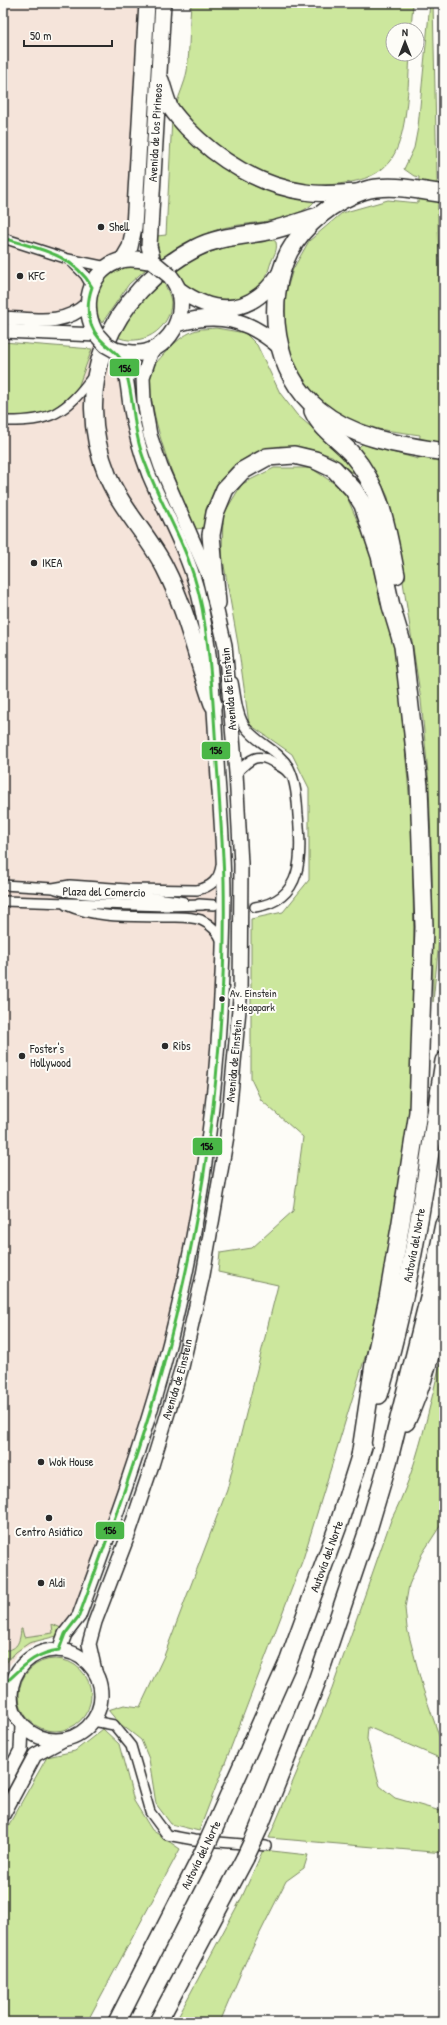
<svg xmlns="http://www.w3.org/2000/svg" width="447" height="2025" viewBox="0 0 447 2025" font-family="'Patrick Hand',sans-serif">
  <rect width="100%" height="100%" fill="#fdfcf7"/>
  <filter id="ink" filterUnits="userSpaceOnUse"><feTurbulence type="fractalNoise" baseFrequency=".025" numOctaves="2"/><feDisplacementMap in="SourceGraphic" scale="8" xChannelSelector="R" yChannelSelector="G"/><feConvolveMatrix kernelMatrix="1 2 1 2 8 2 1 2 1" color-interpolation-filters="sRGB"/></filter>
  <g filter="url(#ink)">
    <g fill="#f5e4da">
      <path d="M3 3H147L132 239 79 312 3 318Z"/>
      <path d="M97 335 115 350 130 403 197 590 223 852 215 1073 164 1365 65 1634 45 1638 21 1650 3 1674V417L77 390Z"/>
    </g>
    <g fill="#cce79d" stroke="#7c8964">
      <path d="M191 3H413L411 30H393V54H410C408 84 408 133 392 158 382 174 362 181 345 183 275 194 220 158 176 106 179 94 185 84 187 71 190 49 189 25 191 3Z"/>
      <path d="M430 3H433L444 484V859L442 910 433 1002 432 870 429 784 421 700 395 529 388 497 377 474 356 450 362 444 418 459 420 435 363 427 336 415 310 389 291 359 285 330V296L293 269 309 241 342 213 388 200 418 203 419 177 414 176 404 169 414 148 418 127Z"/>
      <path d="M172 118 203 151 315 201C296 224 247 221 219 229 198 236 180 246 161 258L157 251V236L166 235Z"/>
      <path d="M272 239 276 242C278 251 273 256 270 265 268 273 264 282 258 289 242 304 204 301 188 289 183 285 179 277 176 271 204 250 237 243 272 239Z"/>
      <path d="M129 266 146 269 129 284 102 323C83 298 104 273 129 266Z"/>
      <path d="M162 279C166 287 170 294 171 302 171 330 140 349 115 336L136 305Z"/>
      <path d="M216 328 245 333 257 345 280 393 297 415 329 442 355 469 352 473 332 456 305 448 280 446 253 453 232 467 216 486 206 509 204 528 196 529C173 479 153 429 148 373 160 358 178 335 197 330 203 328 210 329 216 328Z"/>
      <path d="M3 342 92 349 77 390 55 408 40 416 3 417Z"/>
      <path d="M274 468H311L344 490 369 548 397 660 412 827 416 1070 381 1305 303 1559 199 1831 171 1824 156 1804 149 1759 141 1740 118 1722 108 1710 124 1705 140 1707 164 1656 227 1490 278 1285 218 1272 220 1253 252 1248 293 1211 303 1137 261 1100 251 1079V919L283 912 309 880V788L292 754 249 724 238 644 222 554 223 515 242 484Z"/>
      <path d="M444 1348V1520L422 1554 409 1585 405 1608 407 1628 423 1689 444 1750V1760L368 1727 367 1739 380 1786 395 1798 444 1812V1853L269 1838 332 1689 391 1520C419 1466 429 1406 444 1348Z"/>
      <path d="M52 1624 61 1628 57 1636 29 1643 16 1652 3 1666V1650C17 1651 20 1642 21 1629H22L24 1637 53 1633Z"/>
      <circle cx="55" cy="1695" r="36"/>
      <path d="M103 1729 119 1744 134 1801 152 1830 180 1849 87 2022H3V1835L47 1757 75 1751Z"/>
      <path d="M263 1850 308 1855 304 1868 286 1881 246 1961 220 2022H175L242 1897Z"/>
    </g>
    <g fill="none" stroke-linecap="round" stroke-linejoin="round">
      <path stroke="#d3d2ce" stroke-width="9" stroke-dasharray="9 4.5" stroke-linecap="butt" d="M220 906 255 907"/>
      <g stroke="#2b2b2b" stroke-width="12">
        <g id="street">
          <path d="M3 238 68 259 107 267"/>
          <path d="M71 261 85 275 92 287"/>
          <path d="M3 421C51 422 65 414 94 375"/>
          <path d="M233 682C236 697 237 716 246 728 258 744 279 750 289 768 296 782 297 800 298 815 302 855 304 900 255 907"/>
          <path d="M236 773C250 759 258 751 276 764 281 767 286 769 289 774"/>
          <path d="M3 885 53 888 70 885 127 889 197 890C211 887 219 880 221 866"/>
          <path d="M56 889C71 894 88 894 105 895 131 896 158 897 184 902"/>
          <path d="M3 901 166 906 203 905"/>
          <path d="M199 904 214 905"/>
          <path d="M66 905C97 919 134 916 167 917 178 917 190 916 201 920 210 924 218 932 222 941"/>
          <path d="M93 1721 114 1725 131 1746 150 1812 167 1835 194 1840 266 1846"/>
        </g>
      </g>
      <g stroke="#2b2b2b" stroke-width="16">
        <g id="secondary">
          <path d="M3 318C34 319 63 327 87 304"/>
          <path d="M3 331 97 335"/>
          <path d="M59 1650 65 1634 79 1616C109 1534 140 1452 163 1368 205 1215 223 1053 224 895 224 856 221 817 218 778 214 715 213 650 197 589 186 549 165 513 149 475 140 452 134 429 130 405 127 386 127 366 115 350"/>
          <circle cx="56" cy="1695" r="45"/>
          <path id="s1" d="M95 1671 89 1644 95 1622 129 1533 152 1465 182 1367 203 1275 227 1136 240 999 241 864 236 773 225 645 209 577 161 467 150 435 144 401 143 377 152 350"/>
          <path d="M3 1784 21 1750 22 1725"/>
          <path d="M3 1815 35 1755 63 1740"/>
        </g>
      </g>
      <g stroke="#2b2b2b" stroke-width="18">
        <g id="primary">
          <path d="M161 80C164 89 166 98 170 107 174 114 181 121 187 128 218 160 260 186 305 192 322 195 340 193 357 192"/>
          <path d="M123 259 130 247 134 227 147 3"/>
          <path id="s2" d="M153 262 149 246 163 3"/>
          <path d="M178 289C218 318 252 314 280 273"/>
          <path d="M177 324C218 311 247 319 279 346"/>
          <path d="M97 335C80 309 88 269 122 260 132 257 143 260 153 262"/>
          <path d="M115 350C125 352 135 355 146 352 177 343 192 301 170 276"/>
        </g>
      </g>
      <g stroke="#2b2b2b" stroke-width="20">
        <g id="highway">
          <path d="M444 194C418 190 388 183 363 191 333 201 304 224 289 252 264 302 274 374 319 410 354 439 401 445 444 452"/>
          <path d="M313 411C321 429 338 439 351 453 382 489 387 529 396 575"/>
          <path d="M217 603 211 535 215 513 225 489 242 471 267 457 294 455 315 460 334 469 353 489 363 505 380 556 391 606 403 646 419 786 424 927 418 1112 401 1222 388 1298 374 1364 360 1457"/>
          <path d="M213 704C197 659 187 611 165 568 149 536 122 510 108 477 70 385 109 293 196 248 219 236 244 236 269 231 286 227 302 221 319 216"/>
          <path id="s3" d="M379 1395C412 1286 427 1172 444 1061"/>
          <path d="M406 1422C424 1383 434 1343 444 1300"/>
          <path id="s4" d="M215 1826 289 1660 339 1523 363 1447"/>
          <path d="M258 1830 317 1681 367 1533 389 1459 429 1297 444 1224"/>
          <path d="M117 2022 202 1855"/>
          <path d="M158 2022 245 1858"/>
        </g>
      </g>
      <use href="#street" stroke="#fdfcf7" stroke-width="9"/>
      <use href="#secondary" stroke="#fdfcf7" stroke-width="13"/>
      <use href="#primary" stroke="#fdfcf7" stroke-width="15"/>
      <use href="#highway" stroke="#fdfcf7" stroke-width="17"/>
      <g stroke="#2b2b2b" stroke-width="18" stroke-linecap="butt">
        <g id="primary-bridge">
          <path d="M153 262 170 276"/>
          <path d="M97 335 106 345 115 350"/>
        </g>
      </g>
      <g stroke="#2b2b2b" stroke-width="20" stroke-linecap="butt">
        <g id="highway-bridge">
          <path d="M202 1855 215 1826"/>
          <path d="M245 1858 258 1830"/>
        </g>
      </g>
      <use href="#primary-bridge" stroke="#fdfcf7" stroke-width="15"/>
      <use href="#highway-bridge" stroke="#fdfcf7" stroke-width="17"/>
      <g stroke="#fdfcf7" stroke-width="6">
        <path id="bus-1" d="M3 238C38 249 72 253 92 287 85 307 87 329 105 344 112 350 119 354 123 363 134 391 132 423 141 451 153 489 174 522 188 559 196 580 202 603 205 626 213 676 214 727 218 778 220 812 223 847 224 881 227 1044 205 1210 163 1367 140 1452 109 1534 79 1616L65 1634 59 1650C31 1654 23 1668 3 1685"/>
      </g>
      <use href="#bus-1" stroke="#4ab747" stroke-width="3"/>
    </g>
  </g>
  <g fill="#2b2b2b" stroke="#fdfcf7" stroke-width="1.5">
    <circle cx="101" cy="227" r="4"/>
    <circle cx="20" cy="276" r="4"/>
    <circle cx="34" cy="563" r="4"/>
    <circle cx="222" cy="999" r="3.5"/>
    <circle cx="165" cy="1046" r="4"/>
    <circle cx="22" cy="1056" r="4"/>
    <circle cx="41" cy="1462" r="4"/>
    <circle cx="49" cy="1518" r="4"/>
    <circle cx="41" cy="1583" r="4"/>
  </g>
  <g text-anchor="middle" stroke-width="4" stroke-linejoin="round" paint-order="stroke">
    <g font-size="11" fill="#2b2b2b" stroke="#fdfcf7" text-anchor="start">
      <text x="230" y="997">Av. Einstein<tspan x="230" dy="14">- Megapark</tspan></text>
    </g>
    <g font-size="12" fill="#2b2b2b" stroke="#fdfcf7">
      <text dy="4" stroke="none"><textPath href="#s2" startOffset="130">Avenida de los Pirineos</textPath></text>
      <text transform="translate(229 689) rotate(-95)" y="4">Avenida de Einstein</text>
      <text transform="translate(104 892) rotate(1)" y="4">Plaza del Comercio</text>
      <text dy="4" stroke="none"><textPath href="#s1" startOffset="631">Avenida de Einstein</textPath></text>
      <text dy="4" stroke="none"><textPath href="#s3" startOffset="154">Autovía del Norte</textPath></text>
      <text dy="4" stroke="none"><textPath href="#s1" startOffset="307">Avenida de Einstein</textPath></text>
      <text dy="4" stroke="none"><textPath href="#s4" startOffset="292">Autovía del Norte</textPath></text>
      <text transform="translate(201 1855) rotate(-64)" y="4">Autovía del Norte</text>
    </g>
    <g font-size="12" fill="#2b2b2b" stroke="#fdfcf7" text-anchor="start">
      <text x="109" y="231">Shell</text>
      <text x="28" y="280">KFC</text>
      <text x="42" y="567">IKEA</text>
      <text x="173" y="1050">Ribs</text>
      <text x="30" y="1053">Foster's<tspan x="30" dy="14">Hollywood</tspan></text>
      <text x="49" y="1466">Wok House</text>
      <text x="49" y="1536" text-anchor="middle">Centro Asiático</text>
      <text x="49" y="1587">Aldi</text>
    </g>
  </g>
  <g stroke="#fdfcf7" stroke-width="1.5">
    <rect x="109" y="358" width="31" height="19" rx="4" fill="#4ab747"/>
    <rect x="201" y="741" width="30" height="19" rx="4" fill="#4ab747"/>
    <rect x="192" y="1137" width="31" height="19" rx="4" fill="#4ab747"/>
    <rect x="95" y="1521" width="30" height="19" rx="4" fill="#4ab747"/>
  </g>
  <g font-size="11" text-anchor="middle" font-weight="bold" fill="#111">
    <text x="125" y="372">156</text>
    <text x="216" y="754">156</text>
    <text x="207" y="1150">156</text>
    <text x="110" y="1534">156</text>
  </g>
  <rect width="447" height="2025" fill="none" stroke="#fdfcf7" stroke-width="16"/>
  <rect x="8" y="8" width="431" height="2009" fill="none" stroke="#2b2b2b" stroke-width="1.5" filter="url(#ink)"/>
  <g transform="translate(405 42)"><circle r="19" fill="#fdfcf7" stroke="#a9a8a5"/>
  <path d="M0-3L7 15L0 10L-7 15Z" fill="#2b2b2b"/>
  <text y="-6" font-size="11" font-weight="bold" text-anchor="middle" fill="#2b2b2b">N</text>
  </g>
  <path d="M24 40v6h88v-6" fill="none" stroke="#2b2b2b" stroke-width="2"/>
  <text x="30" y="40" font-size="12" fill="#2b2b2b" stroke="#fdfcf7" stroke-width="3" paint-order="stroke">50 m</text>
</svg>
